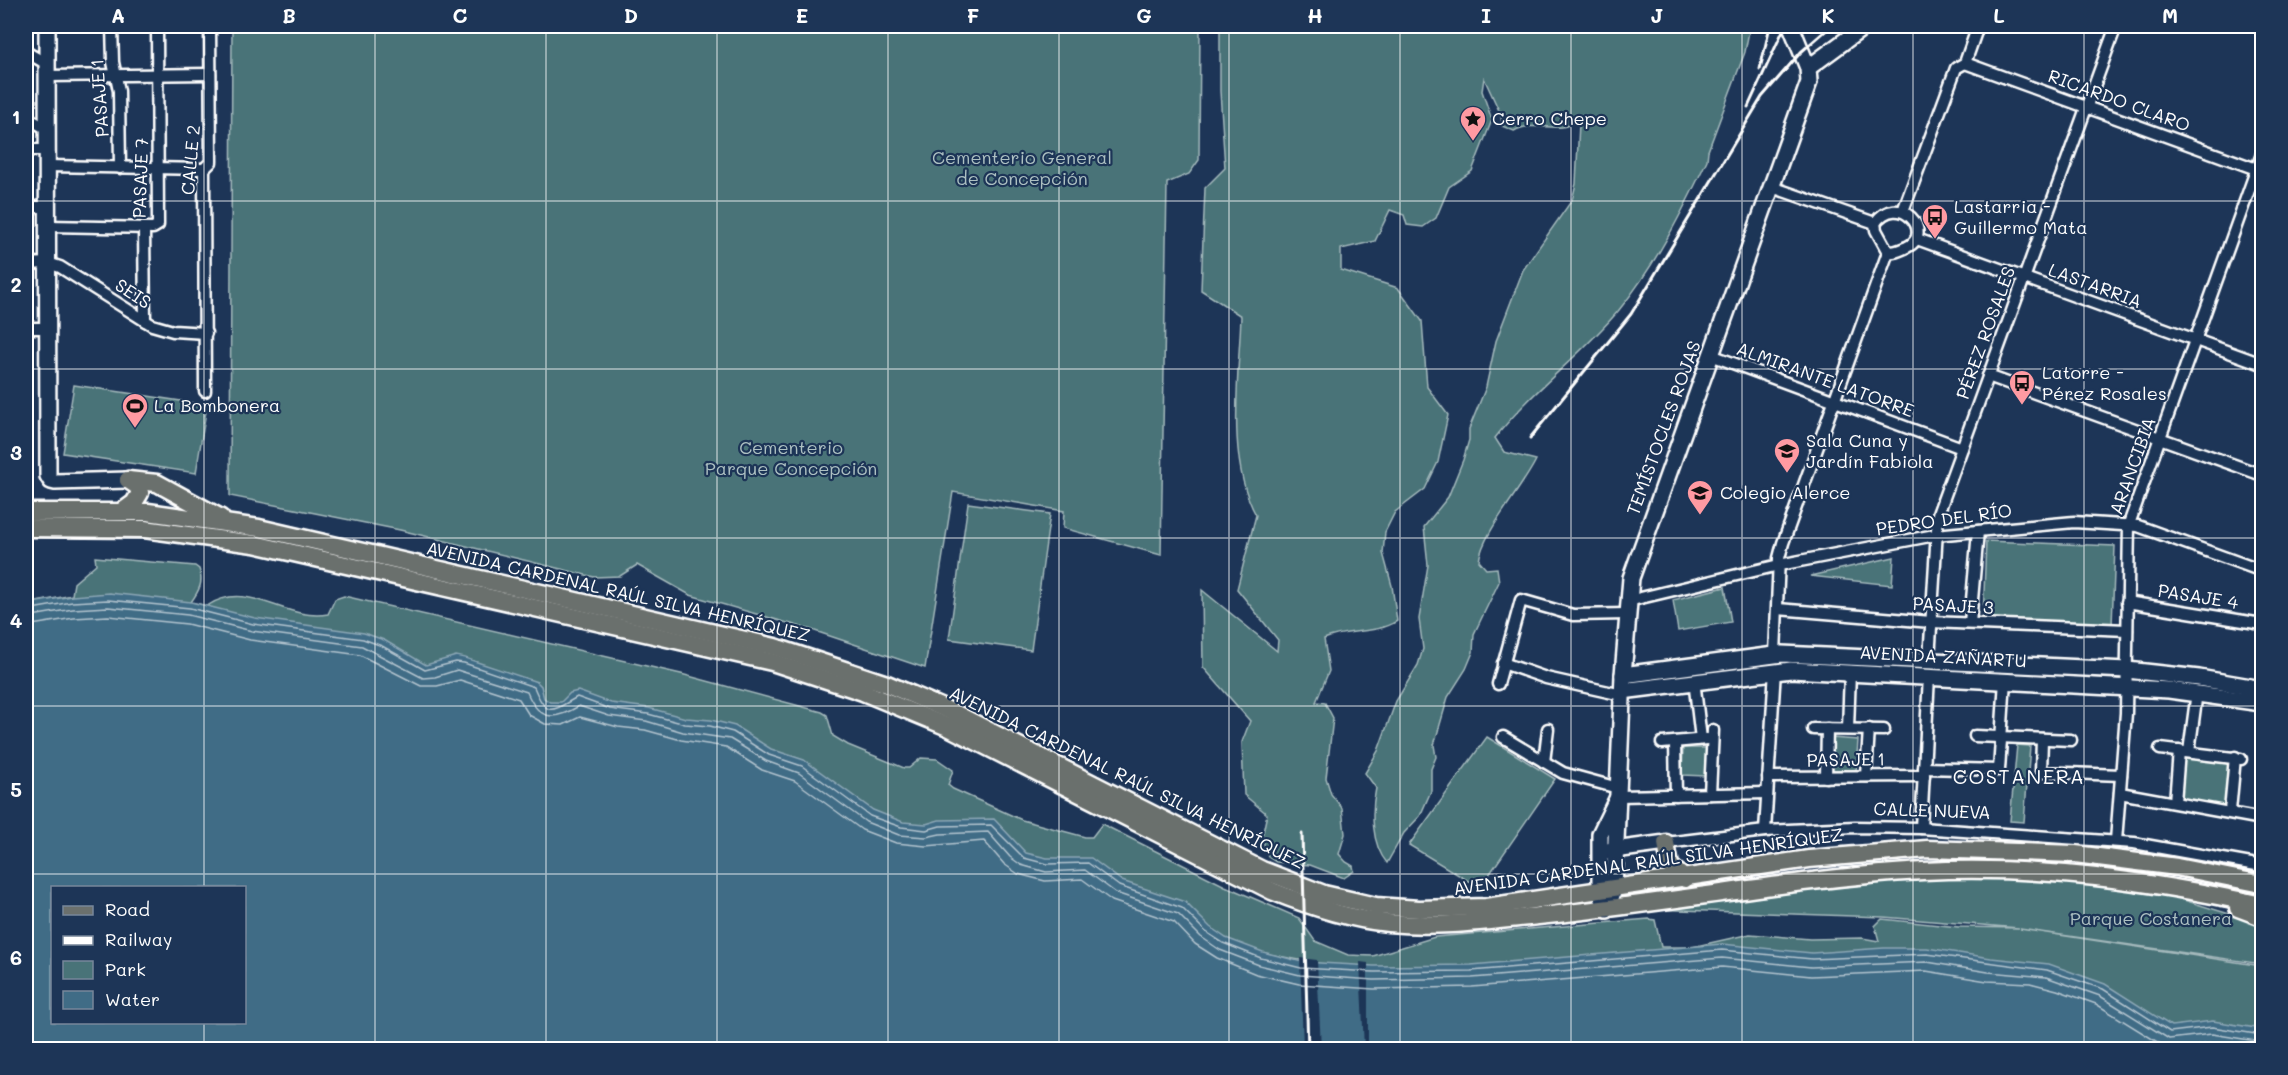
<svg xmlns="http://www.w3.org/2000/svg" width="2288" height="1075" viewBox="0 0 2288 1075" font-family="Mali,sans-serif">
  <rect width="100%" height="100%" fill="#1d3557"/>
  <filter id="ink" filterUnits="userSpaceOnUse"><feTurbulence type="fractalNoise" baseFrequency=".0167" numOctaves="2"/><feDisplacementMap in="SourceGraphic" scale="12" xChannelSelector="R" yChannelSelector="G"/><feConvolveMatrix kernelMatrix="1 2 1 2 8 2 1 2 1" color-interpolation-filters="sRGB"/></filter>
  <g filter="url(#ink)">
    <g fill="#497378" stroke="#a4b9bc" stroke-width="1.5" fill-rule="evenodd">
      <path d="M232 26H1200L1199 160 1189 174 1167 183 1161 555 1063 528 1064 511 953 492 925 668 812 630 690 595 637 565 620 576 594 577 400 530 230 496Z"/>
      <path d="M1220 26H1750L1745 52 1708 151 1707 160C1683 211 1655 266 1619 310 1581 356 1531 391 1495 438L1504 452 1536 460C1522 489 1482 533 1479 561L1486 569 1497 568 1499 582 1474 634 1473 652 1466 669 1448 697 1434 745 1436 757 1431 769V791L1420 816 1404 833 1387 863C1371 844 1371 811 1376 788L1365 773 1378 751 1396 701 1418 665 1423 649 1419 619 1428 565 1424 527 1448 497 1463 460 1469 440V429L1486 387 1496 341 1523 270 1572 200 1576 184 1579 123 1575 120C1563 136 1534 119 1514 131L1502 126 1501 115 1484 78 1482 91 1492 120 1472 171 1449 187 1436 218 1423 227 1407 225 1404 215 1390 210 1375 241 1341 249V270L1398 288 1422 321 1427 387 1448 415 1438 462 1425 489 1395 512 1385 532 1383 553 1392 586 1397 621C1375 635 1348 628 1324 639L1329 671 1316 702 1325 703 1333 718 1326 778 1331 794 1342 808 1345 834 1339 854 1346 862 1353 866 1354 871 1344 878 1310 865 1276 862 1268 857 1262 837 1267 814 1244 795 1242 742 1250 721 1203 667 1202 590 1277 651 1278 640 1237 589 1256 515C1226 461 1239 376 1241 316L1201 290 1205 188 1225 168 1220 91Z"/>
      <path d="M74 385 207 405 196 473 63 453Z"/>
      <path d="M968 503 1050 514 1031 650 949 639Z"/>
      <path d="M1986 541 2115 546 2112 625 1983 620Z"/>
      <path d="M95 557 195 566 199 569C204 582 199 591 191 602L207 606C249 578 284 622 328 614L335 599 344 596 681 674 822 712 827 715 833 736 848 745 904 768H909L921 758 937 759 953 770 948 785 953 789 1022 820 1085 837H1092L1102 824 1225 886 1299 918 1315 941 1348 955 1373 956 1435 937 1649 919 1655 920 1661 947H1692L1750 934 1810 939 1862 938 1879 941 1875 926 1882 919 1959 927 2019 928 1883 917 1649 909 1884 881 1973 877 2075 883 2161 893 2262 924V964L2020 929 2262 966V1049L1315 963 1263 953 26 1049V604L72 595 74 583 96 564ZM52 888H244V1022H52Z"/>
      <path d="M1894 557 1892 585 1810 576Z"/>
      <path d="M1725 587 1731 622 1678 631 1673 600Z"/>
      <path d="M1487 737 1555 779 1480 888 1409 845Z"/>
      <path d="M1831 738 1858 740 1856 771 1829 770Z"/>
      <path d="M2017 745 2030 746 2024 822 2010 821Z"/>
      <path d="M1683 748H1707L1706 776 1682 775Z"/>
      <path d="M2179 751 2235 757 2230 811 2175 802Z"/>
    </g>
    <path fill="#406c86" stroke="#8ca7b6" stroke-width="1.5" fill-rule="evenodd" d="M109 593 191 602 255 618 364 633 384 640 426 665 456 656 465 658 537 682 541 686 544 698 550 702H561L570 693 578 691 611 703 649 708 686 718 711 720 735 726 771 749 804 760 873 810 903 822 926 824 939 820 994 819 1026 853 1047 858H1091L1122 881 1185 902 1210 927 1226 938 1263 952 1302 962 1374 966 1471 965 1722 944 1812 953 1884 948H1927L1991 958 2049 964 2105 984 2171 1026 2213 1021 2262 1029V1049H26V604L72 596ZM52 888H244V1022H52Z"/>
    <g fill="#1d3557">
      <path d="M1300 958 1317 960 1321 1049H1303Z"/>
      <path d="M1360 962 1368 963V1049H1364Z"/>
    </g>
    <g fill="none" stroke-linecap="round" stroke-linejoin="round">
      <g stroke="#b3c4cf" stroke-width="1.5">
        <path d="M26 610 72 602 108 600 190 608 253 624 363 639 382 646 425 670 456 662 464 663 534 687C547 719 552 711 577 697L610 709 648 714 685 724 710 726 733 732 769 755 802 766 870 816 901 827 926 830 940 826 991 825 1024 858 1047 864 1088 863 1119 886 1182 908 1206 932 1223 943 1261 958 1301 968 1374 972 1471 971 1722 950 1812 959 1927 954 2047 970 2103 989 2170 1032 2212 1027 2262 1035"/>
        <path d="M26 617 73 609 108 607 188 615 252 631 362 646 423 678 435 677 457 670 527 692C539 721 554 721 579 706L609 716 646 721 683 732 730 739 766 761 799 773 866 822 899 835 926 837 940 834 988 832 1010 857 1021 865 1046 872 1085 870 1116 893 1178 914 1201 937 1220 950 1259 965 1300 975 1374 980 1472 978 1722 958 1811 967 1927 962 1988 972 2046 977 2100 996 2169 1039 2212 1034 2262 1042"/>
        <path d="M26 626 74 618 108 616 187 624 250 640 360 655 421 686H437L460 680 519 699 529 715 545 724 563 725 580 717 618 727 645 730 681 740 726 747 762 770 795 781 862 830 896 843 926 846 984 841 1004 864 1018 874 1045 881 1082 879 1112 901 1174 922 1195 944 1217 958 1256 974 1299 984 1374 989 1472 987 1722 967 1811 976 1926 971 1987 981 2030 983 2057 990 2096 1004 2167 1048 2180 1049 2212 1043 2242 1050"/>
      </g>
      <g stroke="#fff" stroke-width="15">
        <g id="street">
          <path d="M112 26 113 62 119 91 120 168"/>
          <path d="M2256 26 2262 28"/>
          <path d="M26 52 47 64"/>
          <path d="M1965 63 2262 171"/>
          <path d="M47 76 210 74"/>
          <path d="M26 117 47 129"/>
          <path d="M26 150H48"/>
          <path d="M48 166 204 169"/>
          <path d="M204 169 205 391"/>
          <path d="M204 169 211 162 210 26"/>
          <path d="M1772 187 1875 223"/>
          <path d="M26 207H48"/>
          <path d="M1903 211 1956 68 1965 63 1978 26"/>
          <path d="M1875 223C1899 190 1936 233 1907 247 1900 250 1895 253 1888 252"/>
          <path d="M1875 223 1876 230 1888 252"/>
          <path d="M48 226 153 228 158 225 157 26"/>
          <path d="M144 228 145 321"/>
          <path d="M1917 239 2262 364"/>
          <path d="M26 264 48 263 60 267 152 325 173 331 206 333"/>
          <path d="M26 328H48"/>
          <path d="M1711 355 1962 448"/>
          <path d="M1988 376 2262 475"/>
          <path d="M1628 601 1779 565 1935 535 2074 522 2138 526 2262 571"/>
          <path d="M2127 602 2262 624"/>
          <path d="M1778 609 1931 622 2127 630"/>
          <path d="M1970 623 1978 531"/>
          <path d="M1775 654 1779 558 1783 543 1888 252"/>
          <path d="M1929 660 1938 514 2116 26"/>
          <path d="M1503 663 1546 678 1622 695"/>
          <path d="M1694 680 1701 739"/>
          <path d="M1498 684 1521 600 1573 615 1627 614"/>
          <path d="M1813 729 1884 730"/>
          <path d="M1848 729 1850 672"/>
          <path d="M1975 736 2071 740"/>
          <path d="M1503 737 1563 773 1618 788"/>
          <path d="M2042 739 2041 772 2121 775"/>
          <path d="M1675 742 1676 795"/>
          <path d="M1662 743 1707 739"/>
          <path d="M2160 749 2241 759"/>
          <path d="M2189 752 2197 692"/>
          <path d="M1544 762 1548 729"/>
          <path d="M1924 768 1999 770 2005 680"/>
          <path d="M1866 776 1869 729"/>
          <path d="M1768 777 1924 776"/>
          <path d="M1826 777 1827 729"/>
          <path d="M2120 793 2262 819"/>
          <path d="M1710 794 1713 730"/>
          <path d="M1618 796 1767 793"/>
          <path d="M2175 802 2179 751"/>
          <path d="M2230 811 2235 757"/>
          <path d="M1921 828 1929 676"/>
          <path d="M1765 831 1775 670"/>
          <path d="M2116 841 2126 713 2129 524 2262 154"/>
          <path d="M1666 843 1765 831 1855 827 1921 828 2134 843 2262 866"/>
        </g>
      </g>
      <g stroke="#fff" stroke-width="20">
        <g id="secondary">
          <path d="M47 26 48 476 51 481 55 482 128 480"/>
          <path d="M1808 68 1865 26"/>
          <path d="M1623 675 1782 654 2127 670 2199 678 2262 689"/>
          <path d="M1622 691 1791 670 2169 690 2262 703"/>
          <path d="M1607 851 1666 843"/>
          <path d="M1603 899 1600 891V834L1617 799"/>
          <path d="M1607 910 1614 889 1623 675 1631 578 1809 82 1808 68 1791 26"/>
        </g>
      </g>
      <g stroke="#fff" stroke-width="21">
        <g id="primary">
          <path d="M128 480 157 483 221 518"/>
          <path d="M123 511 134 503 140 493 137 486 128 480"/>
          <path d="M26 512H148L259 528 775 647 887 684 952 712 1262 870 1324 894 1376 906 1419 909 1486 907 1809 859 1927 849 2075 854 2177 867 2262 884"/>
          <path d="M26 528 144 529 254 544 772 662 863 692 948 727 1272 891C1309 906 1348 919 1388 923 1438 928 1488 921 1538 916 1667 904 1794 878 1923 871 2037 865 2151 881 2262 905"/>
          <path d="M1666 843 1670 866 1685 879"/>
          <path d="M2238 908 2262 917"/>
        </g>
      </g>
      <use href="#street" stroke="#1d3557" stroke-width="10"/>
      <use href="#secondary" stroke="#1d3557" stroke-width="15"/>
      <use href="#primary" stroke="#6b706d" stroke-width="16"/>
      <g stroke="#fff" stroke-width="3">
        <path d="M1760 69 1770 26"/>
        <path d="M1748 107 1785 26"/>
        <path d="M1530 438 1631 314 1762 97 1801 52 1831 26"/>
        <path d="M1302 834 1308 1050"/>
      </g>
    </g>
  </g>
  <path fill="none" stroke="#fff" stroke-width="1.5" stroke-opacity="0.55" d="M204 26V888M375 26V1050M546 26V1050M717 26V1050M888 26V1050M1059 26V1050M1229 26V1050M1400 26V1050M1571 26V1050M1742 26V1050M1913 26V1050M2084 26V1050M26 201H2262M26 369H2262M26 538H2262M26 706H2262M26 874H2262M204 1022V1050"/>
  <defs>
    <g id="sight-pin" transform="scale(1.35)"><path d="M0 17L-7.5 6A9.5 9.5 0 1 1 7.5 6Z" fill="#ff9aa2" stroke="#1d3557"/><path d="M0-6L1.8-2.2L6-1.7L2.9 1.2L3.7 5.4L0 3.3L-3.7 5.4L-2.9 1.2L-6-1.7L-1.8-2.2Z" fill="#111"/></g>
    <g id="bus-pin" transform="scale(1.35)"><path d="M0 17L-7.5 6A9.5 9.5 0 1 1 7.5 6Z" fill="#ff9aa2" stroke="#1d3557"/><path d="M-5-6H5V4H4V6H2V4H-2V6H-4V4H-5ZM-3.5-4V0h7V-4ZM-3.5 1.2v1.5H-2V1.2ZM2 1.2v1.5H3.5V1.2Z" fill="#111"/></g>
    <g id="stadium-pin" transform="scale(1.35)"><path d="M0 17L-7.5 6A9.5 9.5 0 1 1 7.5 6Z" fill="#ff9aa2" stroke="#1d3557"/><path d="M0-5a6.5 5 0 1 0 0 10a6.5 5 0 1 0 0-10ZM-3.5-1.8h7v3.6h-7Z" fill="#111"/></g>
    <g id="school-pin" transform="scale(1.35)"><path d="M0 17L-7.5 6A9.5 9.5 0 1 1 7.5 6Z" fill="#ff9aa2" stroke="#1d3557"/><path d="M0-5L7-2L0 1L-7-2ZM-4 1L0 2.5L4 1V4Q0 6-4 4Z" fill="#111"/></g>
  </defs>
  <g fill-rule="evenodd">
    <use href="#sight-pin" x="1473" y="119"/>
    <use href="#bus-pin" x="1935" y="217"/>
    <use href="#bus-pin" x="2022" y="383"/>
    <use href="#stadium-pin" x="135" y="406"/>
    <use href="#school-pin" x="1787" y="451"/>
    <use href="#school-pin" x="1700" y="493"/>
  </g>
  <g text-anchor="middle" stroke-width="4.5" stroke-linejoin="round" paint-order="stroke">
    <g font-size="18" fill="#fff" stroke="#1d3557">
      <text transform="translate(100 98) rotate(-94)" y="6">PASAJE 1</text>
      <text transform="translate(2119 101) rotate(20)" y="6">RICARDO CLARO</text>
      <text transform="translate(191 160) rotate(-85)" y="6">CALLE 2</text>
      <text transform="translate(141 178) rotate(-88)" y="6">PASAJE 7</text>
      <text transform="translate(2095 286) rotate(20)" y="6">LASTARRIA</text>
      <text transform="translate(133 294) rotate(33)" y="6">SEIS</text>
      <text transform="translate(1986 333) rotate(-70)" y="6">PÉREZ ROSALES</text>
      <text transform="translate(1825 380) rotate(20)" y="6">ALMIRANTE LATORRE</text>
      <text transform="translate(1664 428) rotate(-70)" y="6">TEMÍSTOCLES ROJAS</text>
      <text transform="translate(2133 466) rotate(-70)" y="6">ARANCIBIA</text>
      <text transform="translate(1944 520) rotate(-8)" y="6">PEDRO DEL RÍO</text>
      <text transform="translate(618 592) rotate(13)" y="6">AVENIDA CARDENAL RAÚL SILVA HENRÍQUEZ</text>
      <text transform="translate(2198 597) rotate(9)" y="6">PASAJE 4</text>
      <text transform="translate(1953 606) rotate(3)" y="6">PASAJE 3</text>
      <text transform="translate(1943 657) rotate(3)" y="6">AVENIDA ZAÑARTU</text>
      <text transform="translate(1846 760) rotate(-1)" y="6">PASAJE 1</text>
      <text transform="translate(1127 778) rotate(26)" y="6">AVENIDA CARDENAL RAÚL SILVA HENRÍQUEZ</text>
      <text transform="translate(1932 811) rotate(2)" y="6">CALLE NUEVA</text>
      <text transform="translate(1648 862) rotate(-8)" y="6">AVENIDA CARDENAL RAÚL SILVA HENRÍQUEZ</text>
    </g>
    <g font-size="18" fill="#fff" stroke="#1d3557" text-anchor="start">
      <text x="1492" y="125">Cerro Chepe</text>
      <text x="1954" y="213">Lastarria -<tspan x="1954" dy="21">Guillermo Mata</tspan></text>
      <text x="2042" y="379">Latorre -<tspan x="2042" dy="21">Pérez Rosales</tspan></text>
      <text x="154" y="412">La Bombonera</text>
      <text x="1806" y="447">Sala Cuna y<tspan x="1806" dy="21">Jardín Fabiola</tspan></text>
      <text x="1720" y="499">Colegio Alerce</text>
    </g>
    <g font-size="18" fill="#adc0c2" stroke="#1d3557">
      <text x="1022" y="164">Cementerio General<tspan x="1022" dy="21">de Concepción</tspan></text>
      <text x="791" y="454">Cementerio<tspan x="791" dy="21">Parque Concepción</tspan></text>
      <text x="2151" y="925">Parque Costanera</text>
    </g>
    <g font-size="20" letter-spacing="1.5" fill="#fff" stroke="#1d3557">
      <text x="2019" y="784">COSTANERA</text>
    </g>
  </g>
  <rect width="2288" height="1075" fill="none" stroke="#1d3557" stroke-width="66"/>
  <rect x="51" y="886" width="195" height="138" fill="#1d3557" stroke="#77869a" stroke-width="1.5"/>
  <rect x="63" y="906" width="30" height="9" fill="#6b706d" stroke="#77869a" stroke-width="1.5"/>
  <text x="105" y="916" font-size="18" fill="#ffffff">Road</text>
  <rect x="63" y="936" width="30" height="9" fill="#ffffff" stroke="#77869a" stroke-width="1.5"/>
  <text x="105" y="946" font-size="18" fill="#ffffff">Railway</text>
  <rect x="63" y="961" width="30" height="18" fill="#497378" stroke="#77869a" stroke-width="1.5"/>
  <text x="105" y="976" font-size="18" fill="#ffffff">Park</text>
  <rect x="63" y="991" width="30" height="18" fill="#406c86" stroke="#77869a" stroke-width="1.5"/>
  <text x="105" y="1006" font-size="18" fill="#ffffff">Water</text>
  <rect x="33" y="33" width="2222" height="1009" fill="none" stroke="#fff" stroke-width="2"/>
  <g font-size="20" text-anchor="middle" font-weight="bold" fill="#fff">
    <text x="118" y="23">A</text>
    <text x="289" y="23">B</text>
    <text x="460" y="23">C</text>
    <text x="631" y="23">D</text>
    <text x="802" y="23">E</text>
    <text x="973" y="23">F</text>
    <text x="1144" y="23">G</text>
    <text x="1315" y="23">H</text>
    <text x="1486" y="23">I</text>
    <text x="1657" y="23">J</text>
    <text x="1828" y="23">K</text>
    <text x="1999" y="23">L</text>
    <text x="2170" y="23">M</text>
    <text x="16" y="124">1</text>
    <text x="16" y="292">2</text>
    <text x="16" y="460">3</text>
    <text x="16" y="628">4</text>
    <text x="16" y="797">5</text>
    <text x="16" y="965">6</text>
  </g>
</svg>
